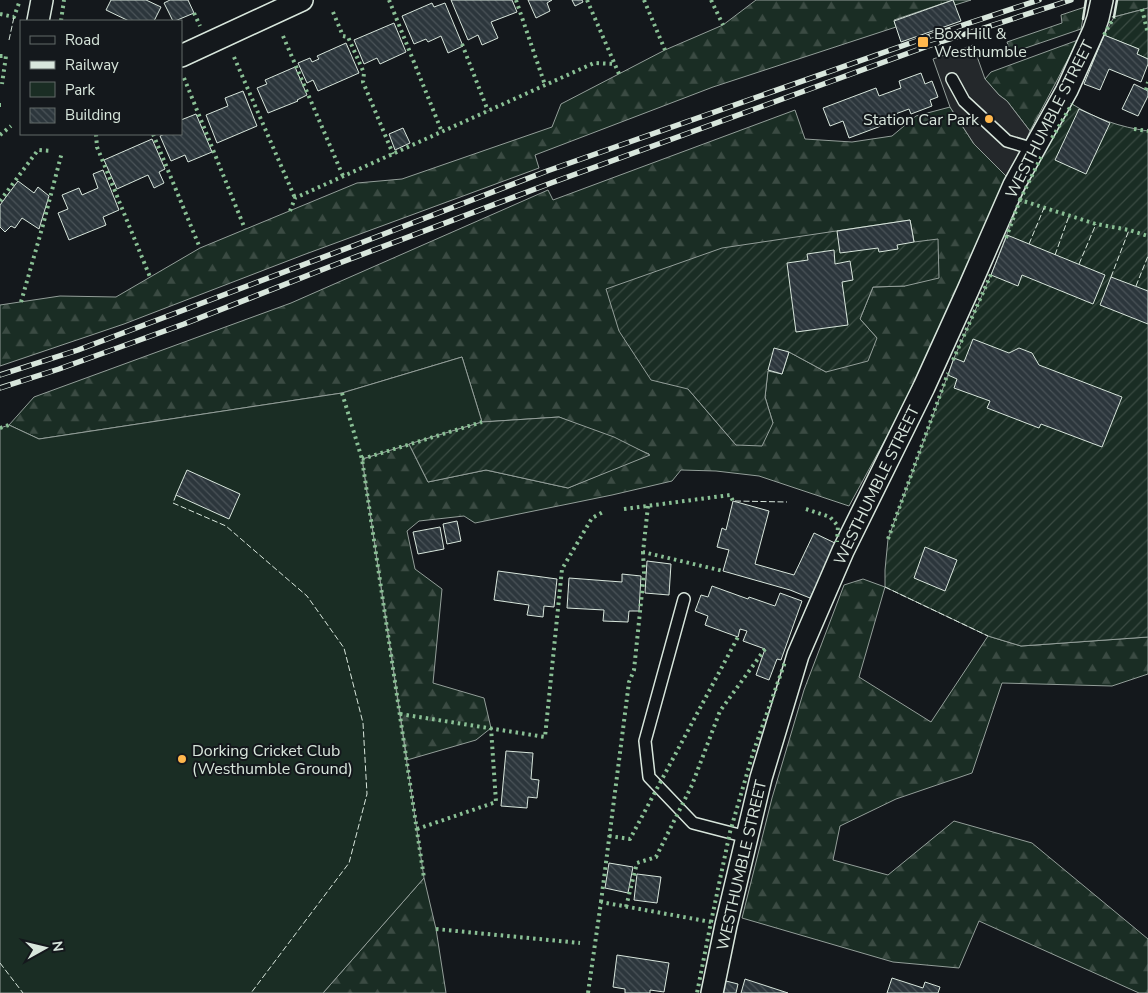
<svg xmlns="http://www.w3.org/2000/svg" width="1148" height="993" viewBox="0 0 1148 993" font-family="'Nunito Sans',sans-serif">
  <defs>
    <pattern id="forest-firs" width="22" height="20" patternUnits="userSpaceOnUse" patternTransform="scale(1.25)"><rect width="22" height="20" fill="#1a2d24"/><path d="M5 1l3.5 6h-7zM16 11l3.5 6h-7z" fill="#3b4b43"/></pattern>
    <pattern id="garden-furrows" width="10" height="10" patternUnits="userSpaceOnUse" patternTransform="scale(1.25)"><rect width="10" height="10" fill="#1a2d24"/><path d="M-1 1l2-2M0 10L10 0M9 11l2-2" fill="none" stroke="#3b4b43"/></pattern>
    <pattern id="building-back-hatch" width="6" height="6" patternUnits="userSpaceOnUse" patternTransform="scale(1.25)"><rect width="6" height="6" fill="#2c363c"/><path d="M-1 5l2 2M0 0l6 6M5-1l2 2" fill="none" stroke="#4a5358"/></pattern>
  </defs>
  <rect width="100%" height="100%" fill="#14181c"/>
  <g fill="url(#forest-firs)" stroke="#939e99" fill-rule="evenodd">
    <path d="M756 0H971L955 5 953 0 894 20 896 27 713 87 535 155 539 168 303 255 124 324 0 366V305L60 296 116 297 200 248 357 183 402 179 552 127 561 104 665 50 723 25Z"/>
    <path d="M1117 0H1148V8L1114 17Z"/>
    <path d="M1085 7 1081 29 1011 53 1007 42 1062 23 1061 15Z"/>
    <path d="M1078 40 1054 86 1030 131 1007 101 999 95 985 79 991 72Z"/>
    <path d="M950 107 974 144 1010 180 921 374 849 506 759 476 716 471 681 470 672 481 612 495 475 523 464 516 419 521 407 531 415 569 442 589 433 683 484 698 491 728 476 740 407 760 362 459 409 444 428 482 486 470 568 488 649 454 559 417 482 422 462 357 342 393 39 439 9 425 34 397 291 303 548 190 553 200 795 110 805 139 852 142 892 136 916 116ZM910 220 914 242 905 286 873 287 860 319 877 338 826 372 789 352 768 370 765 397 773 423 736 445 688 389Z"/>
    <path d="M863 579 885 587 859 677 931 722 988 636 1021 646 1148 637V674L1112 686 1002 683 972 773 896 799 840 826 833 860 888 875 954 821 1032 843 1148 939V993H1139L979 921 959 968 893 962 742 918 772 798 804 690 844 585Z"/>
    <path d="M424 878 436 929 446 993H323Z"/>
  </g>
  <path fill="#1a2d24" stroke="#939e99" d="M462 357 482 422 362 459 424 878 323 993H0V428L9 425 39 439 342 393Z"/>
  <g fill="url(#garden-furrows)" stroke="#939e99">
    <path d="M1148 8V59L1137 54 1138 49 1104 35 1114 17Z"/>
    <path d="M1072 104C1096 119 1120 127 1148 131V637L1021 646 988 636 885 587V570L888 539 954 358 991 275 1020 200 1042 155Z"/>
    <path d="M910 220 914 242 938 239 939 278 905 286 873 287 860 319 877 338 868 361 826 372 789 352 782 374 768 371 765 397 773 423 762 446 736 445 688 389 651 380 619 331 606 289 722 248Z"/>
    <path d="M559 417 614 437 650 455 568 488 486 470 428 482 409 444 482 422Z"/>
  </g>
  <path fill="#24282b" stroke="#939e99" d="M973 45 985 79 999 95 1007 101 1030 131 1010 180 974 144 950 107 933 59Z"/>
  <g fill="url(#building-back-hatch)" stroke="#d8e6dc">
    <path d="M111 0H146L161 7 154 21H129L106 10Z"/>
    <path d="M170 0H188L194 13 175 21H173L164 3Z"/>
    <path d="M451 0H512L517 12 491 22 498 38 482 45 478 35 468 40Z"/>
    <path d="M528 0H552L547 3 550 11 536 18Z"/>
    <path d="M572 0H582L583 2 575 6Z"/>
    <path d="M953 0 961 21 901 42 894 21Z"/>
    <path d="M432 3 434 7 445 3 463 46 448 53 441 36 428 42 426 39 414 44 402 16Z"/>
    <path d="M394 23 406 52 380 64 377 58 364 64 354 40Z"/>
    <path d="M1104 35 1139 49 1137 54 1148 59V64L1141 82 1109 69 1100 90 1084 84Z"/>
    <path d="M346 43 359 73 318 91 313 80 307 83 298 63 310 58 312 62 319 59 317 56Z"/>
    <path d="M295 67 307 95 297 100 298 101 268 113 257 88 267 84 265 80Z"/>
    <path d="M921 73 925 84 932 81 938 97 930 100 932 106 911 114 909 109 887 117 889 123 849 138 843 121 830 126 823 108 876 88 879 96 901 88 899 81Z"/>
    <path d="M1134 84 1148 91V96L1138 116 1122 109Z"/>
    <path d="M243 91 257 126 217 143 206 115 228 106 225 98Z"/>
    <path d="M1079 109 1110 123 1086 174 1055 160Z"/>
    <path d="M196 114 212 152 188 162 185 155 171 161 160 136 165 134H181V120Z"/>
    <path d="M403 128 410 143 395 150 389 134Z"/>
    <path d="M152 139 165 169 159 172 164 183 154 188 148 175 117 189 104 160Z"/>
    <path d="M103 170 119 210 103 217 106 225 69 240 58 213 68 209 62 195 79 188 82 195 98 188 93 174Z"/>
    <path d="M18 181 34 193 38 187 49 196 39 229 22 218 15 228 11 226 5 232 0 227V205Z"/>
    <path d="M910 220 914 242 897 245 898 249 879 252 878 248 840 253 837 231Z"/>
    <path d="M1007 235 1105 275 1093 304 1022 275 1018 286 991 275Z"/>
    <path d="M834 250 835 264 850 261 853 280 842 282 848 325 796 332 787 263 808 260 807 254Z"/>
    <path d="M1111 277 1148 291V324L1100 305Z"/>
    <path d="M973 339 1009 353 1019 348 1032 353 1039 365 1122 397 1102 447 1041 424 1039 428 987 408 990 401 954 388 957 379 948 375 954 358 964 362Z"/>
    <path d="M774 348 789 352 782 374 768 370Z"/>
    <path d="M187 470 240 494 229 519 176 495Z"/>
    <path d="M733 501 769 511 755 564 794 575 814 533 837 544 810 598 790 590 723 571 729 550 717 547 722 528 726 530Z"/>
    <path d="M457 521 461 541 447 544 443 524Z"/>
    <path d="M440 527 444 549 418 554 413 532Z"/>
    <path d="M925 547 957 560 945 591 914 578Z"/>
    <path d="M647 561 671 564 669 595 645 593Z"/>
    <path d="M498 571 557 579 554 607 544 606 543 617 527 615 529 605 494 600Z"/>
    <path d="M622 574 641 576 639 611H629L628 622 603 621 604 610 567 608 569 578 622 582Z"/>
    <path d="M712 586 748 599 749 597 775 606 780 593 802 601 781 660 777 659 769 680 756 675 765 649 743 641 747 631 740 629 738 637 705 625 708 616 695 611 701 595 708 597Z"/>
    <path d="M506 751 533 753 531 779 539 780 537 798 528 797 527 808 501 806Z"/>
    <path d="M609 863 633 867 628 893 605 888Z"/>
    <path d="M637 874 661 877 657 903 634 900Z"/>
    <path d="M617 955 669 963 664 992 650 990V993H625V989L613 987Z"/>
    <path d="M892 978 923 988 925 982 940 987 938 993H887Z"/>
    <path d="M745 979 788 993H741Z"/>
    <path d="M722 980 738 984 736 993H719Z"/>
  </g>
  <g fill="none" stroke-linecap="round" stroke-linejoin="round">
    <g stroke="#d8e6dc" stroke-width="14">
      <g id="service">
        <path d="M952 79 964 101 1007 141 1034 149"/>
        <path d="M684 599 645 741 649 777 693 823 747 837"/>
      </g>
    </g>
    <g stroke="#d8e6dc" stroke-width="24">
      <g id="minor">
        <path d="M38 21 42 0"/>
        <path d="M181 56 302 0"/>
        <path d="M712 993 726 925 761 778 798 655 843 551 924 387 968 290 1014 185 1067 90 1094 30 1098 18 1102 0"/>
      </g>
    </g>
    <use href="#service" stroke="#14181c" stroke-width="11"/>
    <use href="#minor" stroke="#14181c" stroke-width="21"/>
    <g stroke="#d8e6dc" stroke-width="5.5">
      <g id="rail">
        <path d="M0 375 78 350 358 244 547 171 936 34 1039 0"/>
        <path d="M0 388 59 369 184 324 329 267 551 183 928 46 1071 0"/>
      </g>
    </g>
    <use href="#rail" stroke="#14181c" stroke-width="4" stroke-dasharray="11" stroke-linecap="butt"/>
    <g stroke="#8ac095" stroke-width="4" stroke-dasharray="2.5 4" stroke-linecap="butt">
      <path d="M389 0 442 132"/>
      <path d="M516 0 545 85"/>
      <path d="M587 0 619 74"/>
      <path d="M644 0 665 50"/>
      <path d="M711 0 723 25"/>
      <path d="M1142 9 1148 34"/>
      <path d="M333 12 343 36 348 37 364 73 363 82 393 154"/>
      <path d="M194 13 200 26"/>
      <path d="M0 14 14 17 20 0"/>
      <path d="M61 21 64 0"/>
      <path d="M1104 35 1114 17"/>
      <path d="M283 36 343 176"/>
      <path d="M462 44 488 111"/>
      <path d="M0 56H6L2 84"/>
      <path d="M234 57 295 198"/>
      <path d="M184 78 245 229"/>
      <path d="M1146 90 1148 82"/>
      <path d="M0 105H1"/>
      <path d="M1134 129 1148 131"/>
      <path d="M96 134 97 147 150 277"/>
      <path d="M153 134 200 248"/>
      <path d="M0 135 11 126"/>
      <path d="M1052 138 1072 104"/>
      <path d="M1020 200 1041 157"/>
      <path d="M0 201 38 150 52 151"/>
      <path d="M290 211 295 198 594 63 615 64"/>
      <path d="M1006 238 1020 200 1096 224 1129 230 1148 236"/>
      <path d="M21 302 43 225 62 152"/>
      <path d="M953 360 992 272"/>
      <path d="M342 393 362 459 424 878"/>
      <path d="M0 428 9 425"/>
      <path d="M362 459 482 422"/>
      <path d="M648 506 643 552 723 571"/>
      <path d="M624 509 730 495 733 501"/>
      <path d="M806 509 830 517 838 526 837 542"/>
      <path d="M888 539 948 373"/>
      <path d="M400 714 545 737 562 569 592 518 603 512"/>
      <path d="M417 829 496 802 491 728"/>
      <path d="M609 836 630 839 738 637"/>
      <path d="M601 902 629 682 634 670 644 573 643 552"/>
      <path d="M626 907 637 863 656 857 692 785 720 711 765 649"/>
      <path d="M711 922 730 832 753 753 785 662"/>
      <path d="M436 929 580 943"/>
      <path d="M588 993 601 902 711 922 697 993"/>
    </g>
    <g stroke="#d8e6dc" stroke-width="1" stroke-dasharray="6 2.5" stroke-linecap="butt">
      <path d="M9 40 14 17"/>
      <path d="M1029 244 1044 208"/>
      <path d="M1055 255 1069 216"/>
      <path d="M1079 264 1096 224"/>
      <path d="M1111 277 1129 230"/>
      <path d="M1136 286 1148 256"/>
      <path d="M176 495 173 503 226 526 307 596 344 648 363 723 367 794 349 863 251 993"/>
      <path d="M735 501 787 502"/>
      <path d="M885 587 988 636"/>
      <path d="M0 963 23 993"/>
    </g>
    <g stroke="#d8e6dc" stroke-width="2.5">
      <path d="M1114 17 1117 0"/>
      <path d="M1083 19 1086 0"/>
    </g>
  </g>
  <g fill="#ffb74d" stroke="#14181c" stroke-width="2">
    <rect x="917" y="36" width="12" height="12" rx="2.5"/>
    <circle cx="989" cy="119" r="5"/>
    <circle cx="182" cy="759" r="5"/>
  </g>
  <g text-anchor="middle" stroke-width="4" stroke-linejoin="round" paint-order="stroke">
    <g font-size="16" fill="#d8e6dc" stroke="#14181c" text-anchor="start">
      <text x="934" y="39">Box Hill &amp;<tspan x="934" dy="18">Westhumble</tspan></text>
      <text x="979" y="125" text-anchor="end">Station Car Park</text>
      <text x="192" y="756">Dorking Cricket Club<tspan x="192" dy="18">(Westhumble Ground)</tspan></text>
    </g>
    <g font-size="16" fill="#d8e6dc" stroke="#14181c">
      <text transform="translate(1049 119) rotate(-63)" y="6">WESTHUMBLE STREET</text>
      <text transform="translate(876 485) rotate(-64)" y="6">WESTHUMBLE STREET</text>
      <text transform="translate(741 865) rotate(-77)" y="6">WESTHUMBLE STREET</text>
    </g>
  </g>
  <rect x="20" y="20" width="162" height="115" fill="#14181c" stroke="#626a69"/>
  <rect x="30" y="36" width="25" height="8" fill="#14181c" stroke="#626a69"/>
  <text x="65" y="45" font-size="15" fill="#d8e6dc">Road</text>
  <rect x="30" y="61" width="25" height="8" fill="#d8e6dc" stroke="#626a69"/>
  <text x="65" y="70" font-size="15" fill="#d8e6dc">Railway</text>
  <rect x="30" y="82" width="25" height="15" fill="#1a2d24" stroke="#626a69"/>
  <text x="65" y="95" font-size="15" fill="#d8e6dc">Park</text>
  <rect x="30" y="108" width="25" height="15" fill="url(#building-back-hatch)" stroke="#626a69"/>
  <text x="65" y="120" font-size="15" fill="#d8e6dc">Building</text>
  <g transform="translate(45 948) rotate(82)" stroke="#14181c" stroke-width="4" paint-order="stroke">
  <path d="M0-4L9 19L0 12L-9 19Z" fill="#d8e6dc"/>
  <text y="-8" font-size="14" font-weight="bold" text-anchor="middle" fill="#d8e6dc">N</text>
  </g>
</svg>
